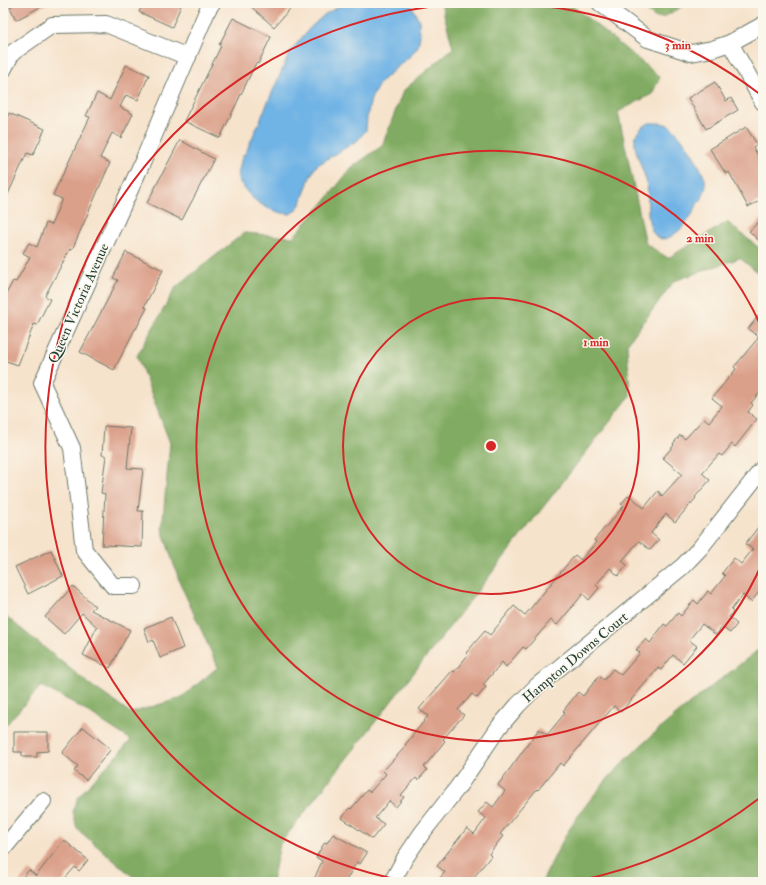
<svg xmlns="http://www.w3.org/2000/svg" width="766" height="885" viewBox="0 0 766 885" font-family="'IM FELL Double Pica',serif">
  <rect width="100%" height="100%" fill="#fbf7ec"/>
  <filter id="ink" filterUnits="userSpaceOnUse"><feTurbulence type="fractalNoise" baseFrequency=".025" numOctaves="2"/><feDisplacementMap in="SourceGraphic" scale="8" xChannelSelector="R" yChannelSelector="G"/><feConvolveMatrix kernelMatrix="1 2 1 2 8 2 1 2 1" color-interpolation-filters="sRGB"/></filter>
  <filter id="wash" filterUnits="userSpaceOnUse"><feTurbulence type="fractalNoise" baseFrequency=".012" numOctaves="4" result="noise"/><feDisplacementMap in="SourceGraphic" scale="16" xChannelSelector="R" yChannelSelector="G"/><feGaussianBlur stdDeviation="0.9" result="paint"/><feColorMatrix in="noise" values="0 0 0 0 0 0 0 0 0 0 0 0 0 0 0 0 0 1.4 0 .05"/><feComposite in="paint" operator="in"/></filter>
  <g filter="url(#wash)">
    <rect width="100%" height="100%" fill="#f6e3cc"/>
    <g fill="#81ab62" stroke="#50744b">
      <path d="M441 3H569L660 77 652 94 618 112 646 244 668 258 727 222 763 251V277L740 258 674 281 627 344 630 396 280 844 272 882H139L77 829 73 812 78 797 131 740 72 702 41 686 3 728V614L89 684 131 713 181 698 218 667 180 583 162 529 170 443 137 356 176 287 244 233 293 237 322 205 352 167 382 146 403 91 453 48Z"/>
      <path d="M636 3H688L664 17 656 18Z"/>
      <path d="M763 646V882H542C552 862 561 842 573 823 622 750 696 700 763 646Z"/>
    </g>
    <g fill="#6fb3e5" stroke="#47788c">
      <path d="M345 3H410L419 20 420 35 418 46 411 55 380 82 371 99 367 117 366 130 358 140 316 166 310 177 301 203 296 210 290 214C272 213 252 202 243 186 241 184 239 181 238 178 238 175 239 169 240 166 241 160 242 156 246 152L290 52 309 29 324 15Z"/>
      <path d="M649 123C657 123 666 122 672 128 683 137 706 172 706 186 705 191 702 197 701 201L698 202C696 207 694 212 691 216 683 229 660 253 651 228 646 216 649 198 647 185 645 172 633 151 635 139 636 131 643 127 649 123Z"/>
    </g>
    <g id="blocks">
      <g fill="#dba08a">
        <path d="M18 3H48L16 20 10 7Z"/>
        <path d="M143 3H182L172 27 139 12Z"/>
        <path d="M247 3H295L274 27Z"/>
        <path d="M233 18 271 37 258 64 256 63 220 138 184 121 221 46 219 45Z"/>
        <path d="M126 65 149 75 138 100 126 95 120 107 133 114 121 138 112 133 100 158 110 163 72 250 70 249 45 296 50 299 37 325 34 324 18 365 3 360V300L13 281 16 282 30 257 23 253 29 243 37 247 46 223 51 225 62 199 53 195 90 117 86 116 97 93 110 100Z"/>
        <path d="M715 82 726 101 731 98 738 110 706 129 688 98Z"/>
        <path d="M9 113 45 129 33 155 27 153 3 205V127Z"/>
        <path d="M746 127 757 144 753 147 763 165V199L748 207 729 172 726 174 710 149Z"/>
        <path d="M180 140 214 159 182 220 147 203Z"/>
        <path d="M763 218V245L749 231Z"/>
        <path d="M126 252 163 270 144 307 147 308 136 329H135L114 370 80 352 118 280 113 278Z"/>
        <path d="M763 310V389L751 403 753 405 748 412 757 419 735 447 732 444 722 456 719 454 702 473 710 480 695 497 696 498 675 522 666 514 651 533 659 540 650 550 639 541 622 561 627 565 618 576 610 568 596 585 599 588 589 600 583 594 557 625 551 620 526 649 523 647 506 667 502 662 483 685 486 687 477 698 472 694 458 710 464 715 443 739 445 741 424 767 427 770 418 780 416 778 401 795 404 797 396 807 389 801 375 818 384 824 372 839 342 818 349 808 351 809 367 790 370 792 386 774 383 771 406 746 405 745 428 716 419 709 452 671 454 672 468 655 466 653 485 631 490 635 514 606 525 615 575 555 581 560 596 542 594 540 624 506 621 504 629 495 644 508 658 491 662 496 682 474 663 458 674 445 673 444 680 435 685 439 704 418 709 422 722 406 712 398 736 369 734 367 759 337 748 329Z"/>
        <path d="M104 426 131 428 127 468 143 469 138 511H143L142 547 102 545 105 494 101 493 106 456 102 455Z"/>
        <path d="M763 521V587L751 602 743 595 731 610 733 612 729 617 737 624 730 633 722 627 716 635 702 624 689 640 697 646 683 663 673 655 661 670 658 668 621 712 614 706 563 766 560 763 538 790 537 789 500 834 503 836 489 854 491 856 470 882H437L445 872 437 866 467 828 474 834 486 818 478 812 487 802 493 807 505 791 498 785 539 729 547 735 565 713 563 711 578 692 583 696 599 676 604 680 613 669 621 675 640 653 636 650 646 639 650 643 664 624 667 626 678 613 681 616 694 600 698 604 708 591 711 594 725 576 722 573 734 558 741 564 753 549 745 544Z"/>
        <path d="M51 550 63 576 28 594 15 567Z"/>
        <path d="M73 586 95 606 91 610 130 630 110 668 83 655 97 627 82 613 64 634 45 617Z"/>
        <path d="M171 617 183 648 160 658 153 640 149 642 144 628Z"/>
        <path d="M83 727 111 749 86 780 74 771 78 766 62 753Z"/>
        <path d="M14 732H48V751L37 752V757H22V752H14Z"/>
        <path d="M333 834 367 853 360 864 357 862 345 882H313L322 861 316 857 325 842 327 843Z"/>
        <path d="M64 840 88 860 79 871 75 867 62 882H19L29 870 36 876Z"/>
      </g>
    </g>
  </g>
  <g filter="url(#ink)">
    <use href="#blocks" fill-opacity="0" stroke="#6a7769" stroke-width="1"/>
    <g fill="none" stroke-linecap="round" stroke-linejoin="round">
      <g stroke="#6a7769" stroke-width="18">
        <g id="minor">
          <path d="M600 3 648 39 691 53 712 49 730 43 763 25"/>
          <path d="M730 43 763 102"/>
          <path d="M3 70 12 53 52 25 106 24 188 57"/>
          <path d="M134 586H113L84 550 72 448 42 383 143 161 208 9 212 3"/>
          <path d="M3 849 43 801"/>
          <path d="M392 882 405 858 422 833 458 787 499 727 518 705 537 686 683 566 701 547 763 468"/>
        </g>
      </g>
      <use href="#minor" stroke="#fff" stroke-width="16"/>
    </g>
  </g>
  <g fill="none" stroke="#d62828" stroke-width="2">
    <circle cx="491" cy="446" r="148"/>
    <path d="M763 561A295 295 0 1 1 763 331"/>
    <path d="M761 797A443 443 0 0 1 572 882M410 882A443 443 0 0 1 487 3M495 3A443 443 0 0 1 761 95"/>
  </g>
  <g text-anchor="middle" stroke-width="3" stroke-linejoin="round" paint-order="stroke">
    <g font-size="14" fill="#1f3d34" stroke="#fbf7ec">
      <text transform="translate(78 303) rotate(-66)" y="5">Queen Victoria Avenue</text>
      <text transform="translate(575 657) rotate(-40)" y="5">Hampton Downs Court</text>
    </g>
  </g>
  <circle cx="491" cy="446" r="6" fill="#d62828" stroke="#fbf7ec" stroke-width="2"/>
  <g font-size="12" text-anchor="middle" font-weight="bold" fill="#d62828" stroke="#fbf7ec" stroke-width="3" stroke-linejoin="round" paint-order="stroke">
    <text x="678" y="49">3 min</text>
    <text x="700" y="242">2 min</text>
    <text x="596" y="346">1 min</text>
  </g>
  <rect width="766" height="885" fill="none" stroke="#fbf7ec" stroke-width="16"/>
</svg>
